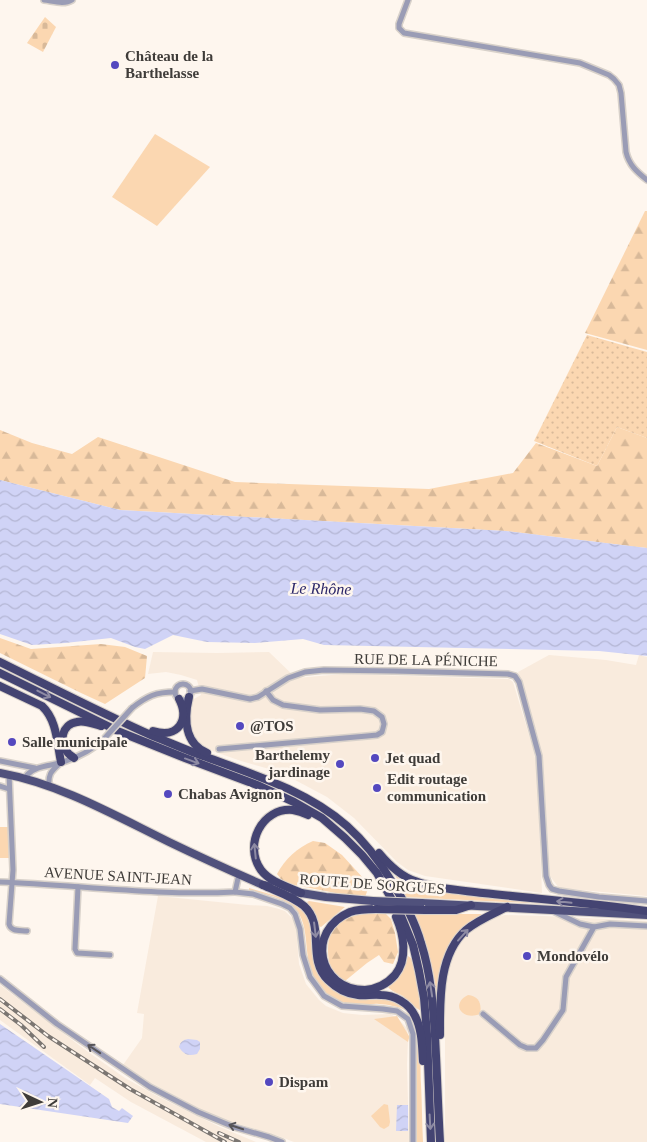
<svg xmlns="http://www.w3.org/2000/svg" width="647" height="1142" viewBox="0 0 647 1142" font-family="'Times New Roman',serif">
  <defs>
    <pattern id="forest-firs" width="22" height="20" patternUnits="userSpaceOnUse" patternTransform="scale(1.25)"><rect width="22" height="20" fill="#fbd7b1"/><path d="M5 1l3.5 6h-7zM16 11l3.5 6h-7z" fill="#d8b999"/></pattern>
    <pattern id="cemetery-stones" width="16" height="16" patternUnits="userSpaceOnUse" patternTransform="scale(1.25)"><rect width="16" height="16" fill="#fbd7b1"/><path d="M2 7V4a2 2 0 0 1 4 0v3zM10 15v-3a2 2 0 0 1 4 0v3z" fill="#d8b999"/></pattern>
    <pattern id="garden-dots" width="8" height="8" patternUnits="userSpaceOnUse" patternTransform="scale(1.25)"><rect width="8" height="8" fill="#fbd7b1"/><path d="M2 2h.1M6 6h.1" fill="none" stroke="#d8b999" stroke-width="1.8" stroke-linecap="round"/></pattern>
    <pattern id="water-waves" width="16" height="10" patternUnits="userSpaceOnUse" patternTransform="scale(1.25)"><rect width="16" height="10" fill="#d0d3f6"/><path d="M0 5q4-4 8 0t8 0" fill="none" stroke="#b4b6d4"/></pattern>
  </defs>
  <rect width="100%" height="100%" fill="#fef6ee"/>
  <g fill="#f9ebdd">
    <path d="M153 652 217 653 269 652 296 678 343 674 509 679 513 682 533 748 537 768 542 893 425 876 408 870 397 862 354 818 327 797 280 772 241 761 204 748 191 732 190 715 192 700 201 695 197 680 181 675 166 672 148 674Z"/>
    <path d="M549 655 606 660 636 665 639 655 647 657V896L559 888 550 876 543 762 538 737 518 672Z"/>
    <path d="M158 896 248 905 267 906 279 909 285 911 293 919 296 927 299 964 306 984 319 1000 326 1006 343 1013 362 1015 390 1014 396 1017 407 1028 408 1040 407 1064 409 1142H294L278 1136 235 1123 224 1122 151 1083 123 1065 142 1038 144 1014 137 1013Z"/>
    <path d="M505 915 544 916 647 921V1142H445V1007L446 982 451 961 459 942 469 932 483 923 496 917Z"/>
    <path d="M0 985 88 1052 125 1078 159 1097 220 1127 256 1142H206L131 1102 95 1078 90 1085 0 1020Z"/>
  </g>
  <g fill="#fbd7b1">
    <path d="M155 134 210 167 157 226 112 197Z"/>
    <path d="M0 827H8L9 858H0Z"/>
    <path d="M395 875 404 881 418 887 547 904 406 897Z"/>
    <path d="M249 888 287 899 297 904 311 919C312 934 310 951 315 965 322 987 346 1001 369 1000 383 999 398 997 408 1010 422 1027 420 1063 421 1084 422 1104 422 1123 423 1142H415C415 1120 414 1099 415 1077 415 1058 419 1034 409 1017 408 1015 407 1012 405 1010 401 1007 385 1004 379 1004 374 1003 369 1005 364 1005 358 1005 351 1005 345 1003 337 1001 329 996 322 990 298 968 315 923 292 906 281 897 263 894 249 890Z"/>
    <path d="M309 901 345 907 321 927 319 926 316 915 307 902Z"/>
    <path d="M415 914H482L462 930 439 993H436C433 963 426 942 415 914Z"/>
    <path d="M408 956 412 959C417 975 421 994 421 1011 414 1007 409 1001 403 996 398 993 392 992 388 987L402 973Z"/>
    <path d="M468 995C479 996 482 1004 480 1014 462 1021 450 1004 468 995Z"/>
    <path d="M397 1016 409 1036V1038L408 1042 374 1019Z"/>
    <path d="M384 1104 388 1105 390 1122 389 1126 384 1129 380 1127 371 1116Z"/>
  </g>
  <g fill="url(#forest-firs)">
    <path d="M645 211H647V350L585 333Z"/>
    <path d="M617 427 647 438V548L506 531 120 510 0 480V430L32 443 72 454 98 437 235 482 429 489 513 473 536 443 597 466Z"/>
    <path d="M0 638 31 649 101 644 125 647 147 656 145 678 105 704 81 693 0 653Z"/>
    <path d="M313 841 325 843 342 855 364 879 368 889 365 897 351 896 284 883 277 874C285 859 297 848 313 841Z"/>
    <path d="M378 912 386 914 391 919 395 933 398 952 393 964 384 962 379 955 367 963 345 981C331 972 328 965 328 949 328 936 333 927 344 920 354 914 367 914 378 912Z"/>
  </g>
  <path fill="url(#cemetery-stones)" d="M45 17 56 27 43 52 27 43Z"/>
  <path fill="url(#garden-dots)" d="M587 335 647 352V438L617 427 597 466 534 441Z"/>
  <g fill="url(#water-waves)">
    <path d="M0 480 120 510 506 531 647 548V656L599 651 324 645 303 639 255 643 207 642 173 635 145 649 135 647 111 638 65 643 32 645 0 634Z"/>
    <path d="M0 1024 109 1099 112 1107 119 1111 122 1108 133 1116 128 1123 0 1104Z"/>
    <path d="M188 1039 197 1040 200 1042V1049L197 1054C188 1056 184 1055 179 1047 181 1041 183 1040 188 1039Z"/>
    <path d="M397 1105H408V1131H396Z"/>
  </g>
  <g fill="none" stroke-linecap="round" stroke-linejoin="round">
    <g stroke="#d8d1ca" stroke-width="8">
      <g id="minor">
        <path d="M44 0C53 1 64 5 72 0"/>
        <path d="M408 0 399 24V28L404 33 580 63 609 75 614 79 619 85 621 93 626 152C629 165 637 172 647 180"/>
        <circle cx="183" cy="692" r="8"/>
        <path d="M190 691 202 689 250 699 258 697 288 678 305 672 324 670 394 671 508 674 515 676 519 682 539 756 546 876 549 885 552 889 559 891 599 897 647 901"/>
        <path d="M132 708C147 696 156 692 175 692"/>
        <path d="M219 749 367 736 377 735 382 732 384 724 382 717 374 711 360 709 320 710 283 705 273 700 266 691"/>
        <path d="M0 761 35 768"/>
        <path d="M9 774 13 870 9 924C11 932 20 930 27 931"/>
        <path d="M26 779 27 775C35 766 49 766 60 763 76 758 91 751 103 740"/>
        <path d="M0 786 9 789"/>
        <path d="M49 786C48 773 52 771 60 763"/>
        <path d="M0 882C78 885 156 896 235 892L239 874"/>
        <path d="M78 887 75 949 77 953 110 955"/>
        <path d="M235 892 253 894 282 904 290 908 295 914 300 929 303 955 310 977 324 996 342 1006 383 1009 397 1011 408 1019 413 1034V1142"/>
        <path d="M555 912 580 924 594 927"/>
        <path d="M0 979 57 1024 150 1087 198 1112 234 1127 269 1137 282 1142"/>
        <path d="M483 1014 520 1045 527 1048H536L543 1040 563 1010 566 977 594 927 610 924 647 926"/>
      </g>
    </g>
    <g stroke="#d8d1ca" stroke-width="10">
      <g id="primary">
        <path d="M0 773C60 784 114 815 169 842 200 857 231 871 263 885L269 886"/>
        <path d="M295 892 326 897 373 901"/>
        <path d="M421 903 647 915"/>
      </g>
    </g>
    <g stroke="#d8d1ca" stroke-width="10">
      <g id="trunk">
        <path d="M0 662C51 687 101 713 153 736 171 743 188 751 206 757 255 775 307 791 347 826 365 842 380 862 392 882 404 901 415 922 421 943 431 974 433 1005 435 1036 437 1072 438 1107 440 1142"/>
        <path d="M0 673 120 732 185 758 257 785 294 802 322 818 345 838 362 855 377 873 401 916 413 945 419 971 424 998 427 1034 431 1142"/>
        <path d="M0 686 42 706C57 720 57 743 61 762"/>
        <path d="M189 697C184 718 184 743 207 753"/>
        <path d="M153 731C178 739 190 720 179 699"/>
        <path d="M74 758C73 757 68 754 68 753 58 742 62 724 77 722 85 720 93 724 101 726"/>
        <path d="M379 853C389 865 400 876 415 881 436 889 460 890 483 893 537 899 593 903 647 911"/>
        <path d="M263 885C276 891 292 896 304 906 326 926 306 958 328 980 336 988 346 994 358 995 365 996 373 994 381 995 394 995 409 1003 415 1016 422 1029 422 1046 423 1061"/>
        <path d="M301 893C288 887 270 882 261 870 243 845 262 807 293 810 299 811 304 813 308 815"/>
        <path d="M376 909C367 909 359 909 350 912 305 931 318 990 365 990 377 989 387 984 395 975 408 959 404 935 396 917"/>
        <path d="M425 910H456L471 905"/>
        <path d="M440 1035C440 1001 438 955 466 930 478 920 493 914 507 907"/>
      </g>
    </g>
    <use href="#minor" stroke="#9a9cb5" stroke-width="5"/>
    <use href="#primary" stroke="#50517c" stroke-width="8"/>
    <use href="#trunk" stroke="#444472" stroke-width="8"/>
    <g stroke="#7b7672" stroke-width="4">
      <g id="rail">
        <path d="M0 999 48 1036 130 1089 225 1142"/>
        <path d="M0 1009 21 1025 44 1047"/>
        <path d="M219 1133 239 1142"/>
      </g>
    </g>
    <use href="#rail" stroke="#fef6ee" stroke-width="2" stroke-dasharray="5.5" stroke-linecap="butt"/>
    <g stroke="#d8d1ca" stroke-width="8" stroke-linecap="butt">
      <path id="minor-bridge" d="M103 740 132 708"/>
    </g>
    <g stroke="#d8d1ca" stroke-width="10" stroke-linecap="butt">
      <path id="primary-bridge" d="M373 901 421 903"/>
    </g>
    <g stroke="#d8d1ca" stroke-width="10" stroke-linecap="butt">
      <path id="trunk-bridge" d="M376 909 425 910"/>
    </g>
    <use href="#minor-bridge" stroke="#9a9cb5" stroke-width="5"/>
    <use href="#primary-bridge" stroke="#50517c" stroke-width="8"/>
    <use href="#trunk-bridge" stroke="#444472" stroke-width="8"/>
  </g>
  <defs><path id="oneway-shaft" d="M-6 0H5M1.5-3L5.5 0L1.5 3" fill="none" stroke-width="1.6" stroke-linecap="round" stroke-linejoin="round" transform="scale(1.25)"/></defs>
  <g stroke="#8e8ba4">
    <use href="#oneway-shaft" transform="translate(44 694) rotate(27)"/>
    <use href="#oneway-shaft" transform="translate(192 761) rotate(20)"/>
    <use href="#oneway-shaft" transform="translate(255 851) rotate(-96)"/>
    <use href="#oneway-shaft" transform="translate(564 902) rotate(-174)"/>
    <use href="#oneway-shaft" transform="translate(315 930) rotate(83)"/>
    <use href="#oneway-shaft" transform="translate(463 935) rotate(-48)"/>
    <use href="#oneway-shaft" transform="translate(431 989) rotate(-99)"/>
    <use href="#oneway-shaft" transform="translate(430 1122) rotate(87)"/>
  </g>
  <g stroke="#565458">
    <use href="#oneway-shaft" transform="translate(94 1049) rotate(-146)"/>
    <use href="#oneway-shaft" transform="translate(236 1127) rotate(-162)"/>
  </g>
  <g fill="#5448bf" stroke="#fef6ee" stroke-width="2">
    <circle cx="115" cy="65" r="5"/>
    <circle cx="240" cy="726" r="5"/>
    <circle cx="12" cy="742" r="5"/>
    <circle cx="375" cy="758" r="5"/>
    <circle cx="340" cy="764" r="5"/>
    <circle cx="377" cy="788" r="5"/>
    <circle cx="168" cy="794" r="5"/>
    <circle cx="527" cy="956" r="5"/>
    <circle cx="269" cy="1082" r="5"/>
  </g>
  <g text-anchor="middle" stroke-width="5" stroke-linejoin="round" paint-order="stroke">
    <g font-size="15" font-weight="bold" fill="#3f3c39" stroke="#fef6ee" text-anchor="start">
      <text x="125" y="61">Château de la<tspan x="125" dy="17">Barthelasse</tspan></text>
      <text x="250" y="731">@TOS</text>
      <text x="22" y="747">Salle municipale</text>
      <text x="330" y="760" text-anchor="end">Barthelemy<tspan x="330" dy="17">jardinage</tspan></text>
      <text x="385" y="763">Jet quad</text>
      <text x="387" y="784">Edit routage<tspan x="387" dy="17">communication</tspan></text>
      <text x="178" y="799">Chabas Avignon</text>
      <text x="537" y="961">Mondovélo</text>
      <text x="279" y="1087">Dispam</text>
    </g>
    <g font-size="15" fill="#3f3c39" stroke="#fef6ee">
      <text transform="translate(426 660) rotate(1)" y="5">RUE DE LA PÉNICHE</text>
      <text transform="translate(118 876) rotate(3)" y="5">AVENUE SAINT-JEAN</text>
      <text transform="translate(372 884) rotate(4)" y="5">ROUTE DE SORGUES</text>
    </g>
    <g font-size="16" font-style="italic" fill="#2b2668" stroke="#fef6ee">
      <text transform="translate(321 588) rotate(1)" y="6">Le Rhône</text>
    </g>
  </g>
  <g transform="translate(40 1102) rotate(94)" stroke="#fef6ee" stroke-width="4" paint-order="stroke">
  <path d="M0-4L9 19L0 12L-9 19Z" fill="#3f3c39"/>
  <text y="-8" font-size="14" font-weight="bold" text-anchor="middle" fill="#3f3c39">N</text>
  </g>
</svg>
